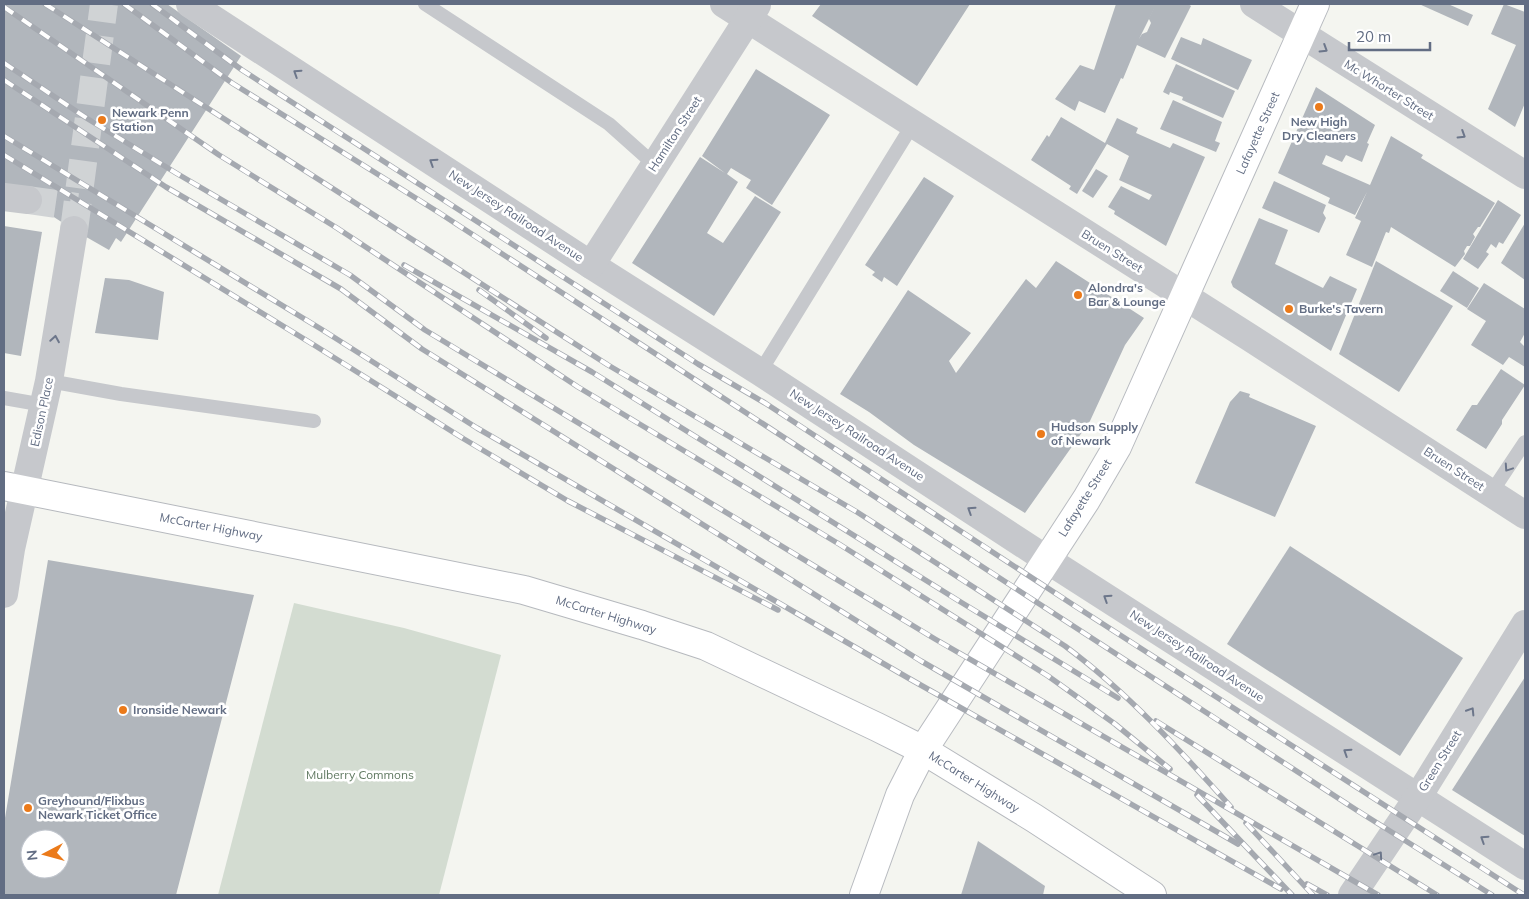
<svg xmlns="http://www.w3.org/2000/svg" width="1529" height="899" viewBox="0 0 1529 899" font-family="Mulish,sans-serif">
  <rect width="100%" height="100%" fill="#f4f5f0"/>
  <path fill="#d3dcd1" d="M294 603 404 628 501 655 439 895H218Z"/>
  <g fill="#b1b6bc" fill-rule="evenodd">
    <path d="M4 4H167L241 56 121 242 116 238 109 250 74 230 4 185Z"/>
    <path d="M821 4 914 5 970 4 917 86 812 16Z"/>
    <path d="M1116 4H1188L1191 6 1165 58 1137 45 1123 79 1121 78 1105 113 1079 101 1075 111 1055 99 1080 65 1094 70ZM1155 7 1149 19 1151 23 1147 32 1142 34 1139 39Z"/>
    <path d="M1419 4H1448L1473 15 1468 26Z"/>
    <path d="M1504 4 1525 12 1524 27 1525 103 1515 127 1488 109 1516 45 1491 34Z"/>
    <path d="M1181 37 1201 45 1203 38 1252 60 1238 90 1171 59Z"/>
    <path d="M1176 64 1235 91 1223 118 1182 100 1183 97 1170 92 1169 95 1163 92Z"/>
    <path d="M756 69 830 115 772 205 746 188 751 180 731 168 727 174 738 182 707 233 723 243 755 196 781 212 714 316 632 263 700 157 725 173 702 156Z"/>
    <path d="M1316 87 1375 125 1367 143 1369 144 1362 162 1346 155 1342 162 1326 155 1322 164 1370 185 1391 136 1423 155 1421 158 1495 203 1480 227H1478L1473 234 1475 237 1470 246H1467L1464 251 1465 254 1455 267 1391 227 1389 233 1386 232 1372 267 1346 255 1361 221 1355 218 1367 192 1355 215 1328 203 1330 198 1278 173Z"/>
    <path d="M1173 100 1222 122 1215 141 1220 143 1216 152 1160 129Z"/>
    <path d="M1061 117 1105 143 1117 118 1138 128 1136 133 1170 148 1173 143 1205 157 1166 246 1114 214 1115 211 1108 207 1121 186 1149 200 1152 195 1119 180 1129 156 1107 144 1077 194 1069 189 1071 186 1031 160 1047 135 1049 137Z"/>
    <path d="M1096 169 1108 176 1093 198 1082 191Z"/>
    <path d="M924 177 954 196 897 286 884 277 882 282 872 275 875 272 865 265Z"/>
    <path d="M1274 181 1326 205 1323 213 1326 218 1319 233 1262 208Z"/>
    <path d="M1498 200 1521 215 1503 244 1499 242 1496 248 1491 244 1486 252 1489 254 1478 269 1463 259Z"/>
    <path d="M1259 218 1288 230 1275 264 1323 288 1330 276 1357 289 1331 351 1233 287 1231 282Z"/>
    <path d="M1525 223V280L1501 263Z"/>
    <path d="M4 226 42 232 21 356 4 353Z"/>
    <path d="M1056 261 1144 318 1125 345 1090 421 1025 513 914 445 869 412 840 394 908 290 971 333 949 361 956 373 1026 279 1036 288Z"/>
    <path d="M1376 261 1453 306 1399 392 1339 354Z"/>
    <path d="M1453 271 1479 288 1467 308 1440 291Z"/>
    <path d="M105 278 129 280 164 292 158 340 95 333Z"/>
    <path d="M1484 283 1525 309V333L1520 342 1525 347V367L1509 357 1503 365 1471 345 1486 321 1467 309Z"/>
    <path d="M1501 369 1525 385 1502 420V424L1486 449 1456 430 1472 405H1477Z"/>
    <path d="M1240 391 1250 394 1249 397 1316 426 1275 517 1195 483 1230 402Z"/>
    <path d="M1290 546 1463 658 1400 756 1227 644Z"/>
    <path d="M48 560 254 595 176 895H4V824ZM30 839H60V869H30Z"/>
    <path d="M1525 677V836L1452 790Z"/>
    <path d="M978 841 1045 886 1043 895H961Z"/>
  </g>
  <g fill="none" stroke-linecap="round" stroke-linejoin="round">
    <g stroke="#d0d3d5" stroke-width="28" stroke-dasharray="28 14" stroke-linecap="butt">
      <path d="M28 200 77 207"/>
      <path d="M74 230 104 4"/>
    </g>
    <g stroke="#b8bbc0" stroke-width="30">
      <path id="secondary" d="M864 895 900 795 923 750 1086 500 1117 447 1315 4"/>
    </g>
    <g stroke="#b6b9be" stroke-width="30">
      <path id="primary" d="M4 486 524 590 642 625 706 646 877 727 923 750 1034 818 1152 895"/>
    </g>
    <g stroke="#c6c8cc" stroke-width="14">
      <path d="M425 4 609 124 655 165"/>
      <path d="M760 372 913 124"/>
      <path d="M49 381 121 394 314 421"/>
      <path d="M4 398 44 405"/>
      <path d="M1491 493 1525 442"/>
    </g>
    <g stroke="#c6c8cc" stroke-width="28">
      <path d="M190 4 591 265 760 372 1046 559 1525 866"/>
      <path d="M724 4 1249 337 1525 515"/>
      <path d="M1254 4 1525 175"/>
      <path d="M4 197 28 200"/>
      <path d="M591 265 757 5"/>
      <path d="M4 594 11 549 49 381 74 230"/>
      <path d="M1352 895 1418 797 1525 624"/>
    </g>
    <use href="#secondary" stroke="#fff" stroke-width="28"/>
    <use href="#primary" stroke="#fff" stroke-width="28"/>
    <g stroke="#a5a9b0" stroke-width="5.5">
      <g id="rail">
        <path d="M45 4 608 365 857 512 1065 646C1127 692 1180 750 1231 807"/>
        <path d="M124 4 232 83 438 212 1127 661 1358 811 1492 895"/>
        <path d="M152 4 242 70 698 364 765 403 1075 606 1524 895"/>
        <path d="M4 7 219 155 337 228 578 387 839 544 1048 676 1115 724 1170 769"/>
        <path d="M4 63 88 119 176 173 350 275 425 330 935 639 1378 895"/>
        <path d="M4 80 166 187 341 289 422 349 921 661 1238 844"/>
        <path d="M4 136 321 329 477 428 910 679 1281 889"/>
        <path d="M4 155 314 345 464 439 568 501 778 610"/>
        <path d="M404 265 592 372 959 601 1118 698"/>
        <path d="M479 290 546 338"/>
        <path d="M1156 721 1437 895"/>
        <path d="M1197 795 1292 895"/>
        <path d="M1246 823 1313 895"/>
        <path d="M1307 884 1327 895"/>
      </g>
    </g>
    <use href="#rail" stroke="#fff" stroke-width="4" stroke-dasharray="11" stroke-linecap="butt"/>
  </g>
  <defs><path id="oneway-chevron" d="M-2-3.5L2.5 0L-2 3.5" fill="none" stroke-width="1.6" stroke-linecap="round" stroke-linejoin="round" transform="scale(1.25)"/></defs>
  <g stroke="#6c768a">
    <use href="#oneway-chevron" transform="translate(1324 49) rotate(32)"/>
    <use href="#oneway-chevron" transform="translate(297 73) rotate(-147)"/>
    <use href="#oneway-chevron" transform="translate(1462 135) rotate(32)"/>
    <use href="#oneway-chevron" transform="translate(433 162) rotate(-147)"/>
    <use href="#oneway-chevron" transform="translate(55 339) rotate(-81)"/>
    <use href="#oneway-chevron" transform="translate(1508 468) rotate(124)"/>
    <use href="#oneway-chevron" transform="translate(971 510) rotate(-147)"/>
    <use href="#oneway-chevron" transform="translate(1107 598) rotate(-147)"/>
    <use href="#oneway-chevron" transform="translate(1471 711) rotate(-58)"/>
    <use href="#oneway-chevron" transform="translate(1347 752) rotate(-147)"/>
    <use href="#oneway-chevron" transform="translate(1484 839) rotate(-147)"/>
    <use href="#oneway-chevron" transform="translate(1379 855) rotate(-56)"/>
  </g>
  <g fill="#eb7a1a" stroke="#fff" stroke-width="2">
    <circle cx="1319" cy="107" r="5"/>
    <circle cx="102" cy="120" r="5"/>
    <circle cx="1078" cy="295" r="5"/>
    <circle cx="1289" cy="309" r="5"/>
    <circle cx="1041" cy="434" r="5"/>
    <circle cx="123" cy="710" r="5"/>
    <circle cx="28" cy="808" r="5"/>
  </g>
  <g text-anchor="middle" stroke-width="5" stroke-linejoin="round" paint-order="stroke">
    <g font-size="12" fill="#626d83" stroke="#fff">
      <text transform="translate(1389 90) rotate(32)" y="4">Mc Whorter Street</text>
      <text transform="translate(1258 133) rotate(-66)" y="4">Lafayette Street</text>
      <text transform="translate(675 134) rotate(-57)" y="4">Hamilton Street</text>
      <text transform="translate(516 216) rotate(33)" y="4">New Jersey Railroad Avenue</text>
      <text transform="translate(1112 251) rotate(32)" y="4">Bruen Street</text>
      <text transform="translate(42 412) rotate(-78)" y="4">Edison Place</text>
      <text transform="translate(857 435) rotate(33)" y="4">New Jersey Railroad Avenue</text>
      <text transform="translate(1454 469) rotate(33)" y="4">Bruen Street</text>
      <text transform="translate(1085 498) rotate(-58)" y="4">Lafayette Street</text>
      <text transform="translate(211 527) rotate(11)" y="4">McCarter Highway</text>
      <text transform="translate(606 615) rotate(17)" y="4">McCarter Highway</text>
      <text transform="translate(1197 656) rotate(33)" y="4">New Jersey Railroad Avenue</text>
      <text transform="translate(1440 761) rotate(-58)" y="4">Green Street</text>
      <text transform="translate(974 782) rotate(32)" y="4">McCarter Highway</text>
    </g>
    <g font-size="12" font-weight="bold" fill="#626d83" stroke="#fff" text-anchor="start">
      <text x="112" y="117">Newark Penn<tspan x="112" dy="14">Station</tspan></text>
      <text x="1319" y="126" text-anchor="middle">New High<tspan x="1319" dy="14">Dry Cleaners</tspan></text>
      <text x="1088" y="292">Alondra's<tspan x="1088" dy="14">Bar &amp; Lounge</tspan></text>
      <text x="1299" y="313">Burke's Tavern</text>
      <text x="1051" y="431">Hudson Supply<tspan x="1051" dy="14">of Newark</tspan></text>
      <text x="133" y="714">Ironside Newark</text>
      <text x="38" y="805">Greyhound/Flixbus<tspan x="38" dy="14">Newark Ticket Office</tspan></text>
    </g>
    <g font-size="12" fill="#617a62" stroke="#fff">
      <text x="360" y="779">Mulberry Commons</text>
    </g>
  </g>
  <rect width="1529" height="899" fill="none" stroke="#626d83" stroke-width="10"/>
  <g transform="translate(45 854) rotate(264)"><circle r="24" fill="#ffffff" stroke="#c0c5cd"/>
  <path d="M0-4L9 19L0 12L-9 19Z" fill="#eb7a1a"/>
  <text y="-8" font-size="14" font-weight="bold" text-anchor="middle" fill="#626d83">N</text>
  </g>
  <path d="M1349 42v8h81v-8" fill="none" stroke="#626d83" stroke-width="2.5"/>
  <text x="1356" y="42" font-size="15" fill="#626d83" stroke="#ffffff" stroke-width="4" paint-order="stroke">20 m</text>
</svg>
